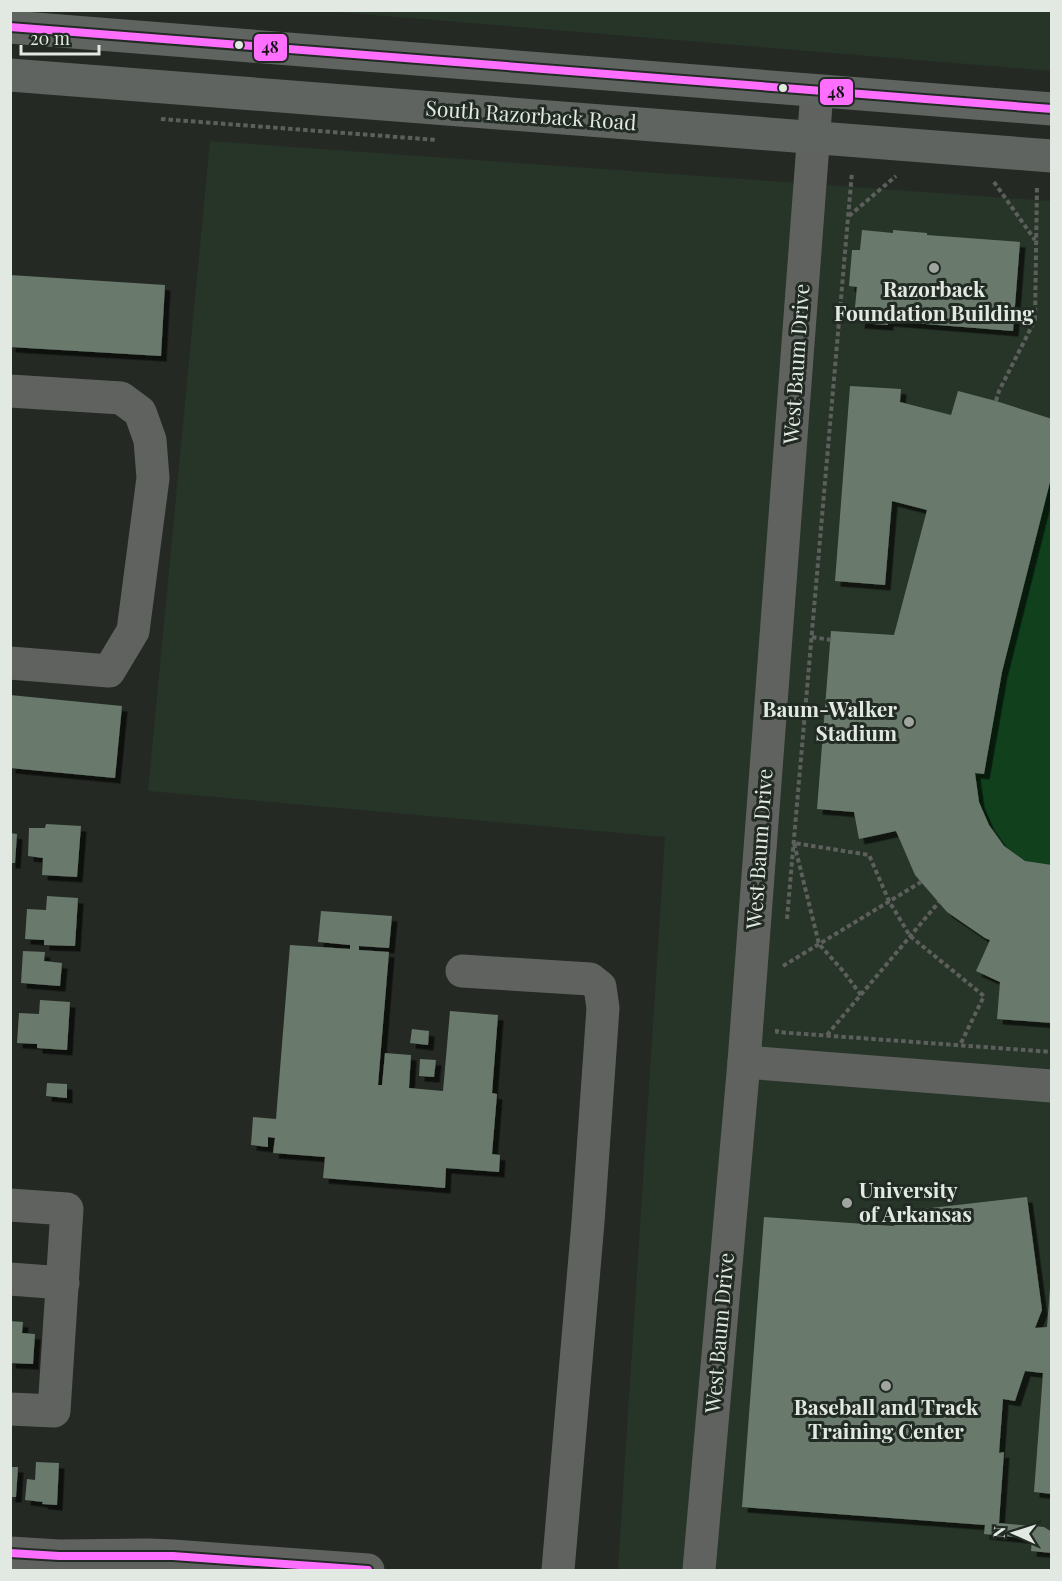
<svg xmlns="http://www.w3.org/2000/svg" width="1062" height="1581" viewBox="0 0 1062 1581" font-family="'Playfair Display',serif">
  <defs>
    <filter id="shadow"><feDropShadow dx="5.5" dy="5.5" stdDeviation="0" flood-color="#0009"/></filter>
  </defs>
  <rect width="100%" height="100%" fill="#242924"/>
  <g fill="#273428">
    <path d="M324 11H1051V71Z"/>
    <path d="M210 141 1051 201V1570H643L618 1569 665 837 148 791Z"/>
  </g>
  <path fill="#11401d" d="M1051 474V865L1025 861 1004 846 989 825 979 802 975 773H984L1002 672Z"/>
  <g fill="#69796c" filter="url(#shadow)">
    <path d="M862 230 893 233V230L927 233V235L1020 242 1013 331 888 321V325L859 323 860 317H854L857 287 849 286 852 250H860Z"/>
    <path d="M10 275 165 285 161 356 10 347Z"/>
    <path d="M850 386 901 389 900 402 951 415 958 391 996 401 1052 419V474L1002 672 984 774 975 773 979 802 989 825 1004 846 1025 861 1052 865V1023L997 1019 1000 982 976 971 990 940 985 938 947 912 915 875 896 831 859 839 854 812 817 809 831 631 894 635 927 510 892 501 885 585 835 581Z"/>
    <path d="M10 695 122 706 115 778 10 768Z"/>
    <path d="M46 824 81 826 77 877 42 875 43 858 28 856 29 828H45Z"/>
    <path d="M10 833 17 834 15 863H10Z"/>
    <path d="M47 896 78 898 75 946 44 945V940L25 939 27 909 46 910Z"/>
    <path d="M321 911 392 916 389 948 359 946V950L389 952 378 1085H382L385 1053 411 1055 409 1088 443 1091 450 1011 498 1015 492 1093 497 1094 492 1154 500 1155 499 1172 446 1168 445 1188 323 1178 325 1157 273 1153 275 1138 268 1137V1147L251 1145 253 1117 276 1119 290 945 350 949V945L318 942Z"/>
    <path d="M23 951 45 952 44 961 62 963 60 986 21 983Z"/>
    <path d="M40 1000 70 1002 67 1050 37 1048V1044L17 1043 19 1013 39 1014Z"/>
    <path d="M412 1029 429 1031 428 1045 410 1043Z"/>
    <path d="M420 1059 436 1060 434 1077 419 1076Z"/>
    <path d="M47 1083 67 1084V1098L46 1096Z"/>
    <path d="M1027 1197 1042 1310 1035 1328 1047 1327 1050 1288H1052V1494L1034 1492 1043 1373 1025 1371 1015 1401 1003 1399 999 1453 1004 1452 999 1523 1044 1527 1052 1532V1553L1031 1551 1032 1539 984 1534 985 1525 742 1507 764 1217 894 1226 896 1212Z"/>
    <path d="M10 1321 23 1322 22 1333 35 1334 33 1364 10 1363Z"/>
    <path d="M36 1462 59 1463 57 1505 42 1504 43 1502 25 1500 27 1479 35 1480Z"/>
    <path d="M10 1467H18L16 1497H10Z"/>
  </g>
  <g fill="none" stroke-linecap="round" stroke-linejoin="round">
    <g stroke="#5c5f5c" stroke-width="4" stroke-dasharray="4.5 3" stroke-linecap="butt">
      <path d="M161 119 437 140"/>
      <path d="M994 182 1035 240"/>
      <path d="M849 216 896 176"/>
      <path d="M996 401 999 391 1035 320 1037 186"/>
      <path d="M812 637 831 640"/>
      <path d="M787 919 852 172"/>
      <path d="M783 966 921 882"/>
      <path d="M861 995 843 971 819 944 794 843 869 855 889 901 910 936 984 996 960 1045"/>
      <path d="M777 1029V1032L1052 1052"/>
      <path d="M827 1035 939 902"/>
    </g>
    <g stroke="#606260" stroke-width="33">
      <path d="M10 391 121 398 140 412 150 440 153 478 133 631 109 671 10 663"/>
      <path d="M462 971 590 979 600 987 603 1008 588 1222 558 1570"/>
      <path d="M744 1062 1052 1086"/>
      <path d="M10 1205 67 1209 54 1411 10 1409"/>
      <path d="M10 1279 63 1283"/>
      <path d="M10 1553 59 1556 148 1555 173 1556 368 1570"/>
      <path d="M699 1570 744 1062 817 91"/>
    </g>
    <g stroke="#606460" stroke-width="33">
      <path d="M10 27 1052 109"/>
      <path d="M10 75 1052 156"/>
    </g>
    <g stroke="#222b23" stroke-width="12">
      <g id="bus-1">
        <path d="M10 27 1052 109"/>
        <path d="M10 1553 59 1556H173L368 1570"/>
      </g>
    </g>
    <use href="#bus-1" stroke="#ff6fff" stroke-width="8"/>
  </g>
  <g fill="#e2e8e2" stroke="#222b23" stroke-width="2">
    <circle cx="239" cy="45" r="5"/>
    <circle cx="783" cy="88" r="5"/>
  </g>
  <g fill="#a0a5a0" stroke="#222b23" stroke-width="2">
    <circle cx="934" cy="268" r="6"/>
    <circle cx="909" cy="722" r="6"/>
    <circle cx="847" cy="1203" r="6"/>
    <circle cx="886" cy="1386" r="6"/>
  </g>
  <g text-anchor="middle" stroke-width="6" stroke-linejoin="round" paint-order="stroke">
    <g font-size="21" fill="#e2e8e2" stroke="#222b23">
      <text transform="translate(531 116) rotate(4)" y="7">South Razorback Road</text>
      <text transform="translate(797 364) rotate(-86)" y="7">West Baum Drive</text>
      <text transform="translate(760 849) rotate(-86)" y="7">West Baum Drive</text>
      <text transform="translate(720 1333) rotate(-85)" y="7">West Baum Drive</text>
    </g>
    <g font-size="21" font-weight="bold" fill="#e2e8e2" stroke="#222b23">
      <text x="934" y="297">Razorback<tspan x="934" dy="24">Foundation Building</tspan></text>
      <text x="897" y="717" text-anchor="end">Baum-Walker<tspan x="897" dy="24">Stadium</tspan></text>
      <text x="859" y="1198" text-anchor="start">University<tspan x="859" dy="24">of Arkansas</tspan></text>
      <text x="886" y="1415">Baseball and Track<tspan x="886" dy="24">Training Center</tspan></text>
    </g>
  </g>
  <g stroke="#222b23" stroke-width="2">
    <rect x="253" y="33" width="35" height="29" rx="6" fill="#ff6fff"/>
    <rect x="819" y="78" width="35" height="28" rx="6" fill="#ff6fff"/>
  </g>
  <g font-size="16" text-anchor="middle" font-weight="bold" fill="#111">
    <text x="270" y="53">48</text>
    <text x="836" y="98">48</text>
  </g>
  <rect width="1062" height="1581" fill="none" stroke="#e2e8e2" stroke-width="24"/>
  <g transform="translate(1014 1533) rotate(273)" stroke="#222b23" stroke-width="4.5" paint-order="stroke">
  <path d="M0-4.5L10 22L0 15L-10 22Z" fill="#e2e8e2"/>
  <text y="-9" font-size="16" font-weight="bold" text-anchor="middle" fill="#e2e8e2">N</text>
  </g>
  <path d="M21 45v9h78v-9" fill="none" stroke="#e2e8e2" stroke-width="3"/>
  <text x="30" y="45" font-size="18" fill="#e2e8e2" stroke="#222b23" stroke-width="4.5" paint-order="stroke">20 m</text>
</svg>
